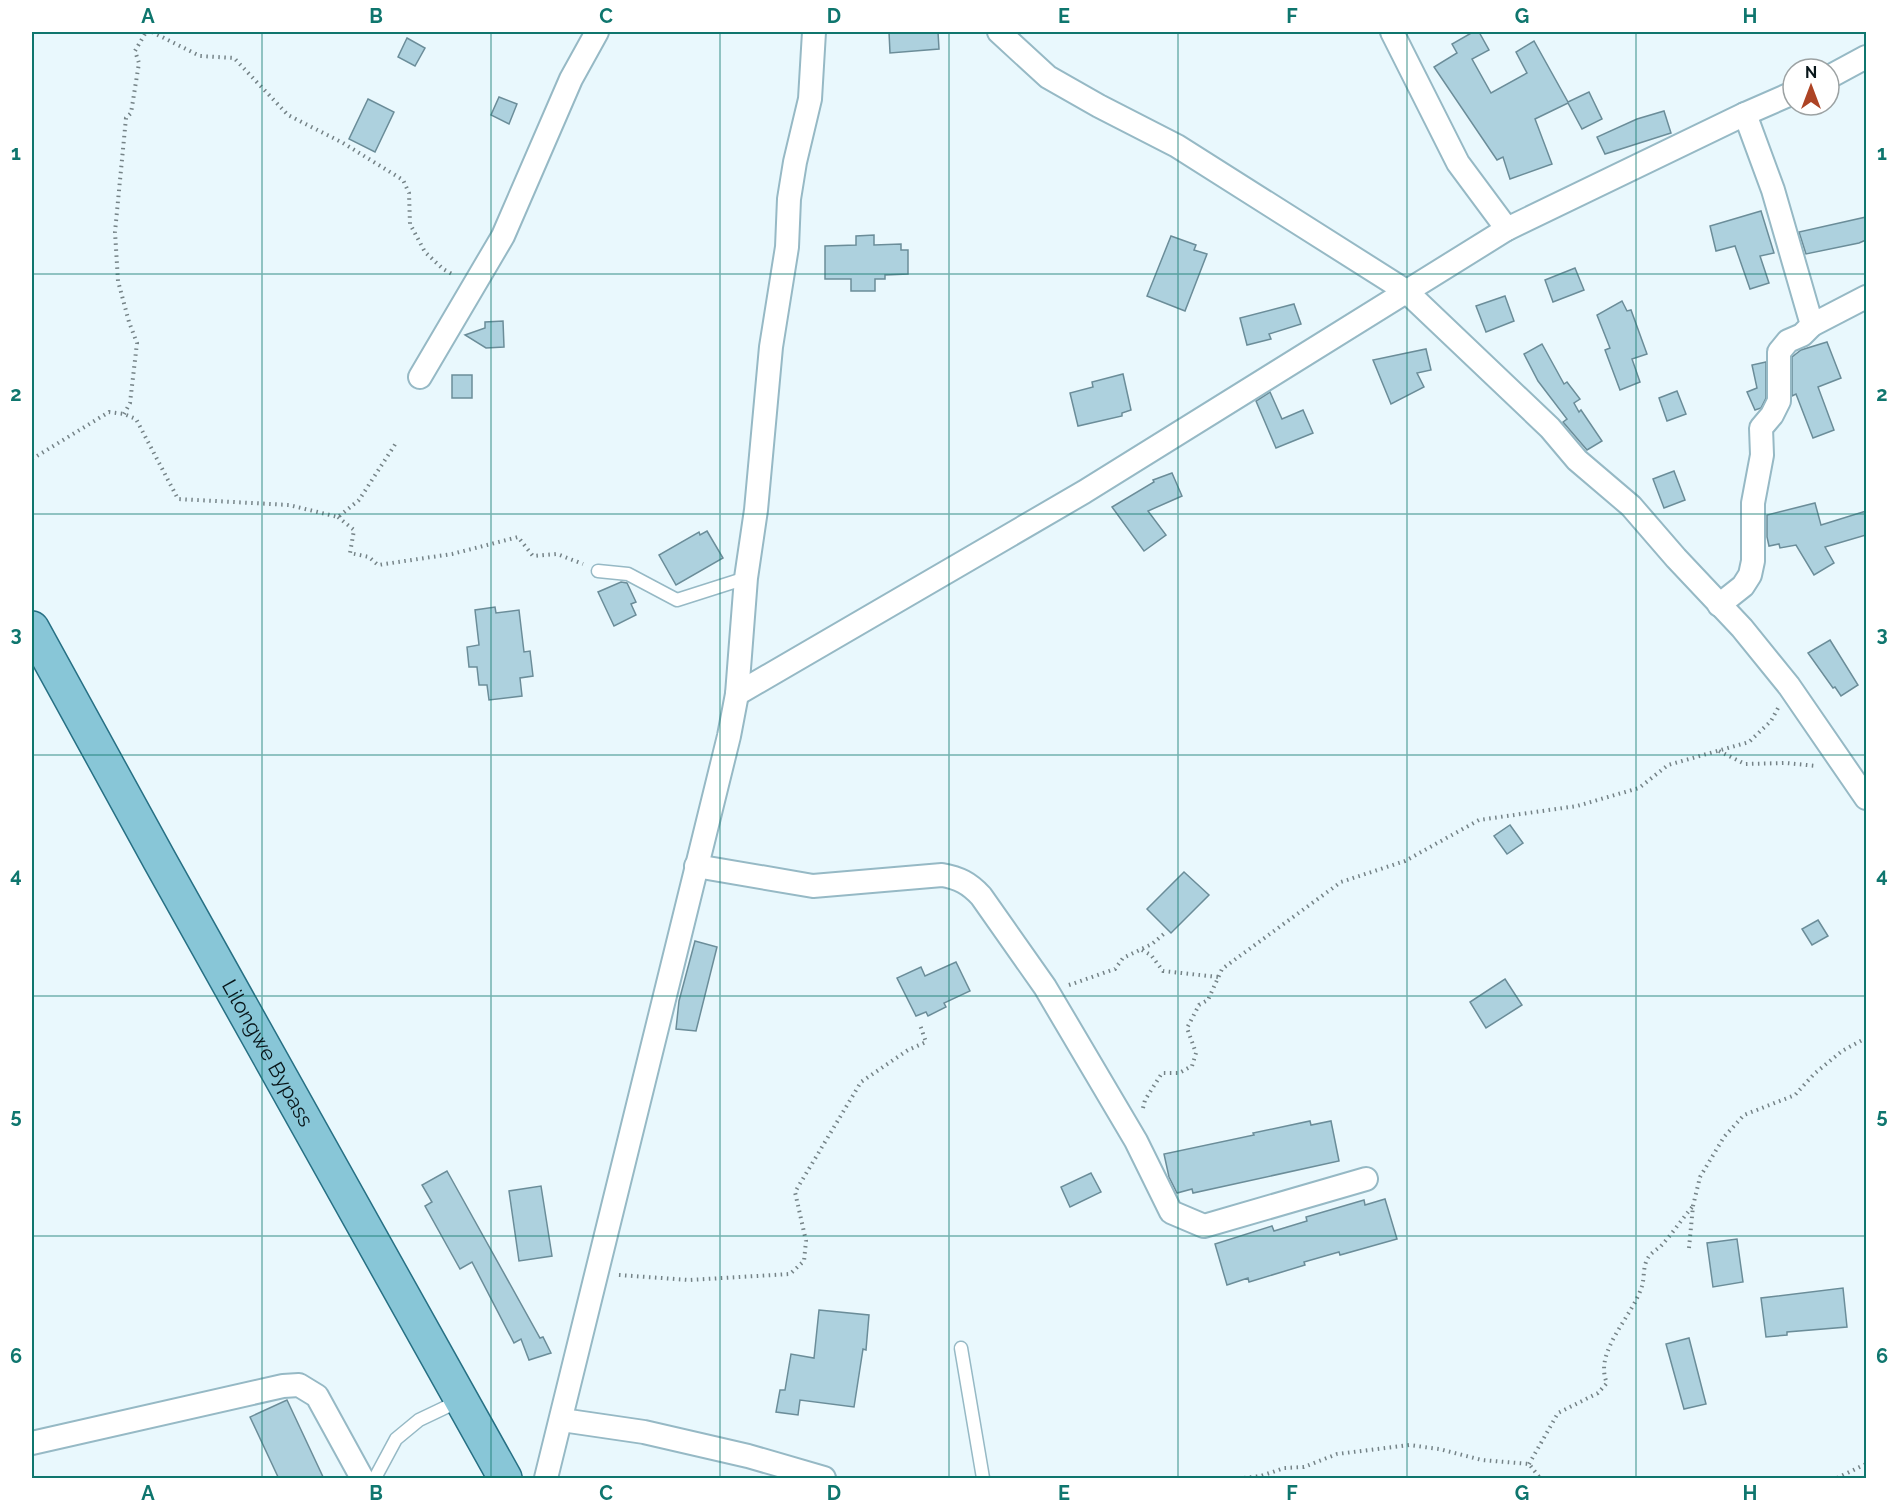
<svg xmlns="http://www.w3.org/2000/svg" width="1898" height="1510" viewBox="0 0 1898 1510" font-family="Raleway,sans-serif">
  <rect width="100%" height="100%" fill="#e9f8fd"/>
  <g fill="#add1de" stroke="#6b8d99" stroke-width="1.5">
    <path d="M889 32H938L939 49 890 53Z"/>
    <path d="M1473 32H1479L1489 50 1472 59 1491 93 1527 73 1516 52 1534 41 1568 102 1589 92 1602 119 1582 129 1568 103 1535 119 1552 164 1510 179 1503 157 1497 160 1434 67 1457 53 1452 44Z"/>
    <path d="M407 38 425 48 415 66 398 57Z"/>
    <path d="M499 97 517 104 509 124 491 115Z"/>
    <path d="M368 99 394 112 375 152 349 139Z"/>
    <path d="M1664 111 1671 133 1605 154 1597 137 1637 119Z"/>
    <path d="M1761 211 1774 253 1760 256 1769 283 1750 289 1735 246 1716 251 1710 226Z"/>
    <path d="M1866 217V240L1859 243 1806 254 1799 232Z"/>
    <path d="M874 235V245L901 244V250H908V274L885 275V279H875V291H851V279H825V246L856 245V236Z"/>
    <path d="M1171 236 1196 245 1194 250 1207 254 1185 311 1147 296Z"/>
    <path d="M1575 268 1584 290 1553 302 1545 280Z"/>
    <path d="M1505 296 1514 321 1486 332 1476 306Z"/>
    <path d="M1622 301 1627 311 1631 310 1647 354 1632 359 1640 382 1620 390 1605 350 1610 348 1597 315Z"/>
    <path d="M1294 304 1301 324 1269 334 1271 339 1247 345 1240 318Z"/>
    <path d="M503 321 504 347 486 348 465 335 485 328V322Z"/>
    <path d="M1827 342 1841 378 1818 387 1834 430 1813 438 1796 394 1792 396V357L1801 350Z"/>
    <path d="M1542 344 1564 384 1567 382 1580 399 1574 403 1579 412 1581 410 1602 441 1587 450 1563 422 1567 419 1538 381 1524 354Z"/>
    <path d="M1426 349 1431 370 1417 373 1424 387 1391 404 1373 360Z"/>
    <path d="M1766 362V398L1761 408 1755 410 1747 392 1757 388 1752 365Z"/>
    <path d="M1123 374 1131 410 1122 413V416L1078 426 1070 393 1093 387 1092 382Z"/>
    <rect x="452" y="375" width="20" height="23"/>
    <path d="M1677 391 1686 414 1667 421 1659 398Z"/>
    <path d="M1270 392 1282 419 1303 410 1313 433 1276 448 1256 401Z"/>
    <path d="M1674 471 1685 500 1664 508 1653 479Z"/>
    <path d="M1172 473 1182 496 1148 511 1166 535 1144 551 1112 507 1154 482 1153 480Z"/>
    <path d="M1815 503 1821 525 1866 511V535L1825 547 1834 563 1814 575 1796 545 1780 548 1779 544 1769 546 1767 537V515Z"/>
    <path d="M707 531 723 558 676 585 659 555 699 532 700 535Z"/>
    <path d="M621 582 627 583 636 602 631 604 636 615 614 626 598 592Z"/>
    <path d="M495 607 496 613 519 610 524 652 530 651 533 676 520 678 522 696 489 700 487 685H479L477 667H469L467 647 479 645 475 610Z"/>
    <path d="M1830 640 1858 685 1841 696 1835 687 1833 688 1808 653Z"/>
    <path d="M1510 825 1523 843 1507 854 1494 836Z"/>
    <path d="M1184 872 1209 895 1171 933 1147 909Z"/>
    <path d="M1818 920 1828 936 1812 945 1802 929Z"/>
    <path d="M695 941 717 947 696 1031 676 1029 679 1001Z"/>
    <path d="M956 962 970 991 944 1003 946 1007 928 1016 926 1012 916 1016 897 978 921 967 925 976Z"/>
    <path d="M1505 979 1522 1005 1486 1028 1470 1002Z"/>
    <path d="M1310 1121 1311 1125 1331 1121 1339 1161 1193 1193 1192 1189 1177 1193 1169 1177 1164 1154 1254 1135 1253 1133Z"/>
    <path d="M447 1171 540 1338 543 1337 551 1353 529 1360 521 1339 514 1343 472 1262 460 1269 425 1206 432 1202 422 1185Z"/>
    <path d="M1091 1173 1101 1192 1070 1207 1061 1187Z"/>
    <path d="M541 1186 552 1256 519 1261 509 1191Z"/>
    <path d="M1385 1199 1397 1239 1340 1255 1339 1252 1304 1262 1305 1265 1249 1282 1248 1278 1227 1285 1215 1244 1272 1226 1274 1231 1307 1221 1306 1217 1364 1200 1365 1205Z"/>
    <path d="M1737 1239 1743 1282 1713 1287 1707 1243Z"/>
    <path d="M1843 1288 1847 1327 1787 1332V1335L1766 1337 1761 1298Z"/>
    <path d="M819 1310 869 1315 866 1350 863 1349 854 1407 800 1400 798 1415 776 1412 780 1390H785L791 1354 814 1358Z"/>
    <path d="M1689 1338 1706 1404 1684 1409 1666 1344Z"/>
    <path d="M287 1400 324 1479H279L250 1417Z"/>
  </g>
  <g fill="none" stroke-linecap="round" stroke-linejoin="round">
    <g stroke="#96b9c5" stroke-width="15">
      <g id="service">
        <path d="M598 571 628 574 677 600 746 578"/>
        <path d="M961 1348 983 1478"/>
        <path d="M375 1478 396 1439 419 1420 461 1400"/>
      </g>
    </g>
    <g stroke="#96b9c5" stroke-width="26">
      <g id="minor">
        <path d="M999 32 1048 77 1099 106 1177 146 1406 291 1550 428 1577 460 1631 506 1676 558 1742 628 1789 686 1866 798"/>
        <path d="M1392 32 1458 163 1507 229"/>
        <path d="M1829 77 1866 57"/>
        <path d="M1812 325 1866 297"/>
        <path d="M420 377 503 236 571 79 597 32"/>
        <path d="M1719 605 1743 586 1750 575 1753 561V503L1762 455 1761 428 1772 415 1779 401V352L1788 341 1802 335 1812 325 1773 190 1745 114"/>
        <path d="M737 694 1084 492 1507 229 1745 114 1793 93"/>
        <path d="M696 866 813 886 942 875C959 878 969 883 981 896L1045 987 1136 1141 1171 1212 1204 1226 1366 1179"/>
        <path d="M562 1420 644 1432 748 1456 824 1478"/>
        <path d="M32 1443 283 1386 299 1385 317 1396 362 1478"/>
        <path d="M546 1478 729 736 737 694 746 578 756 510 771 347 787 247 789 199 795 162 810 99 814 32"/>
      </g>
    </g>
    <g stroke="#277084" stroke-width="36">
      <g id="primary">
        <path id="s1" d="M32 628 160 861 505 1478"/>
      </g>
    </g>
    <g stroke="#758387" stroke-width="4" stroke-dasharray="1.5 4.5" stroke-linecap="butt">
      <path d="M152 32 200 56 234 58 288 115 343 143 403 180 409 193 410 224 425 252 443 269 454 275"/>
      <path d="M124 414 130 403 137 343 129 322 118 281 115 232 126 118 131 113 139 63 135 51 146 32"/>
      <path d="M32 459 109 412 124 414 136 419 178 499 289 505 338 517 359 500 396 443"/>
      <path d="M338 517 354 530 350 553 369 557 378 565 452 554 518 537 533 556 557 554 583 564"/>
      <path d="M1719 751 1745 764 1786 763 1817 766"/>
      <path d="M1142 950 1151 955 1163 971 1218 977"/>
      <path d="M1069 985 1115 969 1123 958 1152 944 1165 933"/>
      <path d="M1143 1108 1145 1100 1162 1073H1179L1192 1066 1196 1053 1187 1028 1199 1005 1208 1000 1222 969 1341 882 1405 861 1479 820 1577 806 1639 788 1668 765 1749 742 1771 721 1778 708"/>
      <path d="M1689 1248 1693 1206 1700 1177 1724 1137 1744 1115 1795 1095 1814 1074 1842 1051 1866 1038"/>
      <path d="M619 1275 689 1280 790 1274 804 1261 806 1241 795 1192 861 1082 908 1050 926 1042 920 1025"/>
      <path d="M1529 1464 1558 1413 1598 1393 1607 1383C1593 1352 1633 1316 1642 1286 1645 1276 1642 1265 1650 1255 1653 1252 1657 1249 1661 1246 1672 1234 1682 1219 1693 1206"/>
      <path d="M1244 1478 1261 1476 1284 1468 1304 1467 1337 1454 1409 1445 1439 1449 1482 1460 1529 1464 1540 1478"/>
      <path d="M1837 1478 1866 1464"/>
    </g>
    <use href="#service" stroke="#fff" stroke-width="12"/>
    <use href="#minor" stroke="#fff" stroke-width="22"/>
    <use href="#primary" stroke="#88c6d7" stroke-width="33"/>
  </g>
  <path fill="none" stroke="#0f766e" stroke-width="1.5" stroke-opacity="0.55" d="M262 32V1478M491 32V1478M720 32V1478M949 32V1478M1178 32V1478M1407 32V1478M1636 32V1478M32 274H1866M32 514H1866M32 755H1866M32 996H1866M32 1236H1866"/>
  <g text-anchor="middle" stroke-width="4.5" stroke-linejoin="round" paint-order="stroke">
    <g font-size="21" fill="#08161a" stroke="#fff">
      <text dy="7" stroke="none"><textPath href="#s1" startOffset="486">Lilongwe Bypass</textPath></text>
    </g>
  </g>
  <rect width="1898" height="1510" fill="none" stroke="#ffffff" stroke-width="66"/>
  <g transform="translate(1811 87)"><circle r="28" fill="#ffffff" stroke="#9ca2a3" stroke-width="1.5"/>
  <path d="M0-4.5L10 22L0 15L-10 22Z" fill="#ad4425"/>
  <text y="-9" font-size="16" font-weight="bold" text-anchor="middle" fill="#08161a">N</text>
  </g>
  <rect x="33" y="33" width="1832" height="1444" fill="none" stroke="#0f766e" stroke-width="2"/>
  <g font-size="20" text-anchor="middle" font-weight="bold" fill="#0f766e">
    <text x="148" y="23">A</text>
    <text x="376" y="23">B</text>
    <text x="606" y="23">C</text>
    <text x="834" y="23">D</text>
    <text x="1064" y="23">E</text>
    <text x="1292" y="23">F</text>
    <text x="1522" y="23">G</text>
    <text x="1750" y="23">H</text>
    <text x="16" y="160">1</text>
    <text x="1882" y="160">1</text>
    <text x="16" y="401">2</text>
    <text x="1882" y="401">2</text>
    <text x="16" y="641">3</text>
    <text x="1882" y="641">3</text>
    <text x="16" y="882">4</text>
    <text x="1882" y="882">4</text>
    <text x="16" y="1123">5</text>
    <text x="1882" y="1123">5</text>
    <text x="16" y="1363">6</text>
    <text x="1882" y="1363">6</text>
    <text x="148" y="1500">A</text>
    <text x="376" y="1500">B</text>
    <text x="606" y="1500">C</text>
    <text x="834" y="1500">D</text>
    <text x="1064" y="1500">E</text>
    <text x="1292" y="1500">F</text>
    <text x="1522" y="1500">G</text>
    <text x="1750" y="1500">H</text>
  </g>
</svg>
